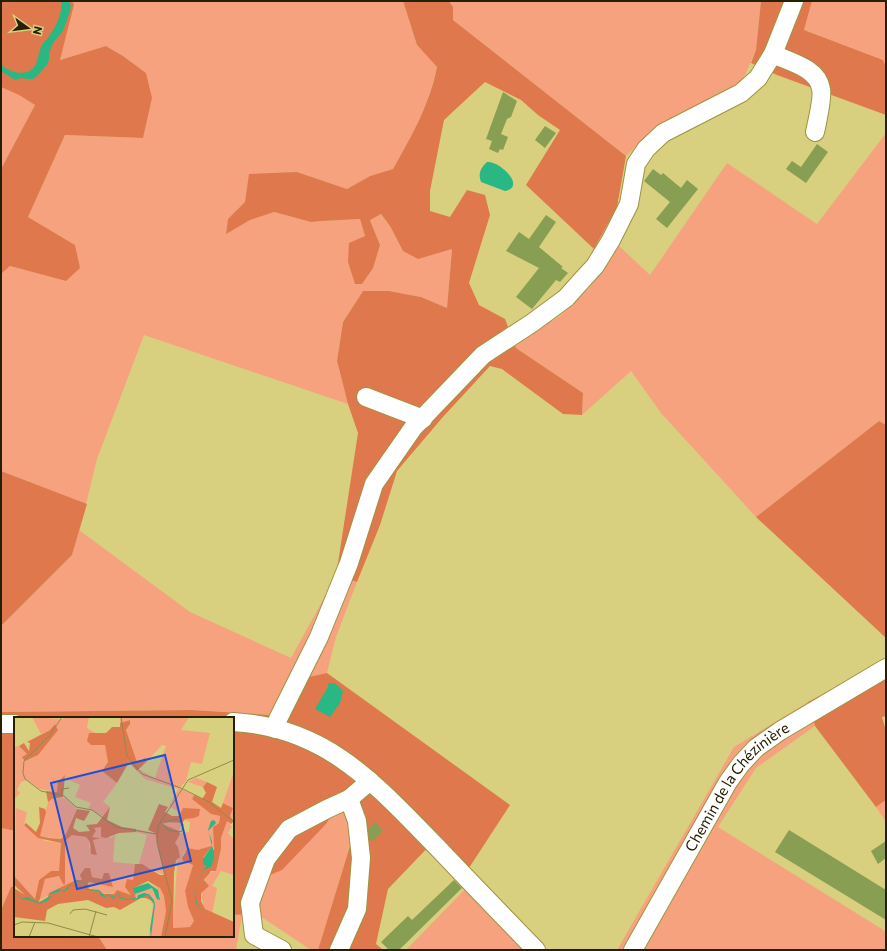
<svg xmlns="http://www.w3.org/2000/svg" width="887" height="951" viewBox="0 0 887 951" font-family="Commissioner,sans-serif">
  <rect width="100%" height="100%" fill="#d8d07e"/>
  <g fill="#f6a27f">
    <path d="M73 1H403L417 45 437 67C430 104 411 137 393 169L370 176 347 189 297 172 245 202 228 220 226 233 250 220 274 212 311 222 322 221 360 219 365 236 380 245 370 219 381 214 390 226 403 251 452 249 447 308 421 297 389 291H363L343 322 337 361 348 404 144 335 97 459 86 504 1 471V274L10 266 66 281 75 245 28 217 65 135 142 138 146 73 123 56 106 46 60 60 74 5Z"/>
    <path d="M449 1H761L756 50 742 82 659 124 626 156 453 20V7Z"/>
    <path d="M812 1H886V67L883 60 804 30Z"/>
    <path d="M1 87 19 95 35 105 1 169Z"/>
    <path d="M886 133V425L879 421 756 517 661 413 631 371 582 415 583 393 516 348 514 343 560 316 590 287 618 245 650 275 727 163 817 224Z"/>
    <path d="M79 530 190 612 291 658 336 576 357 582 336 637 327 673 304 678 288 716 192 710 1 712V626L72 555Z"/>
    <path d="M808 702 815 726 756 768 718 827 885 931 886 950H617L734 747Z"/>
    <path d="M346 791 362 807 318 950H311L257 914 265 877Z"/>
    <path d="M886 800V822L876 807Z"/>
    <path d="M1 828 15 831V886L11 887 1 910Z"/>
    <path d="M474 880 547 950H406Z"/>
    <path d="M233 915H242L236 950H107L98 936H233Z"/>
  </g>
  <g fill="#df794d">
    <path d="M1 1H73L74 5 60 60 106 46 123 56 146 73 152 98 143 138 65 135 28 217 75 245 80 268 66 281 10 266 1 274V169L35 105 19 95 1 87Z"/>
    <path d="M403 1H449L453 7V20L626 156 617 207 594 249 526 185 560 130 538 115 521 100 485 82 444 120 430 191V211L450 217 467 190 485 195 490 215 469 283 479 305 505 319 516 348 583 393 582 415 563 414 502 369 490 366 442 418 397 471 380 525 357 582 336 576 358 433 348 404 337 361 343 322 363 291H389L421 297 447 308 452 249 418 259 403 251 390 226 381 214 370 220 380 245 373 268 362 284H355L348 262 349 243 365 236 360 219 322 221 311 222 274 212 250 220 226 234 228 219 245 202 249 174 297 172 347 189 370 176 393 169C411 137 430 104 437 67L417 45Z"/>
    <path d="M761 1H812L804 30 883 60 886 67V115L777 75 751 63 756 50Z"/>
    <path d="M879 421 886 425V638L756 517Z"/>
    <path d="M1 471 87 504 72 555 1 626Z"/>
    <path d="M886 661V716L882 717 886 731V800L876 807 815 726 808 702Z"/>
    <path d="M327 673 510 805 467 871 436 839 388 889 376 944 383 950H318L362 807 346 791 326 824 282 870 265 877 257 914 233 915V718H15V831L1 828V712L192 710 288 716 304 678Z"/>
    <path d="M15 886V936H98L107 950H1V910L11 887Z"/>
  </g>
  <g fill="#29b784">
    <path d="M61 1H69L71 6 70 11 63 31 53 43 49 53V60L47 65 37 76 33 79H28L21 78 15 80 1 71V65C11 73 29 78 36 64 39 57 39 49 43 43 46 40 49 37 51 33 57 25 63 11 61 1Z"/>
    <path d="M487 162C499 160 527 187 505 191L481 182C478 174 480 168 487 162Z"/>
    <path d="M329 683H335L343 691 340 703 330 717 315 709 329 685 327 684Z"/>
  </g>
  <g fill="#879e53">
    <path d="M503 92 517 101 511 117 507 119 501 134 508 137 503 150 500 149 498 153 489 149 492 141 486 139Z"/>
    <path d="M545 126 556 133 545 148 535 140Z"/>
    <path d="M817 144 828 152 806 183 786 169 792 161 801 167Z"/>
    <path d="M653 169 661 175 663 173 681 188 687 180 698 189 667 228 656 219 670 202 644 181Z"/>
    <path d="M546 215 556 222 539 247 563 267 561 268 568 273 560 282 556 280 532 309 516 297 539 268 506 251 519 232 529 239Z"/>
    <path d="M375 822 383 831 373 841 369 838 368 829Z"/>
    <path d="M789 830 886 890V920L775 852Z"/>
    <path d="M886 841V858L878 864 871 851Z"/>
    <path d="M454 880 462 888 399 950H389L381 942 408 916 412 920Z"/>
  </g>
  <g fill="none" stroke-linecap="round" stroke-linejoin="round">
    <g stroke="#9d9442" stroke-width="20">
      <g id="minor">
        <path d="M773 54C790 62 818 68 821 89 823 96 817 123 815 132"/>
        <path d="M366 397 423 419"/>
        <path d="M233 722C327 727 376 785 437 847 470 882 503 916 536 950"/>
        <path d="M1 724H15"/>
        <path d="M276 729 278 719 319 637 349 563 374 484 413 428 483 355 532 323 566 298 583 279 595 266 611 240 629 204 636 164 646 149 663 133 741 93 758 78 773 54 794 1"/>
        <path d="M282 950 254 935 250 903 266 859 289 829 327 809 349 799 370 781"/>
        <path d="M339 950 357 909 361 858 357 821 349 799"/>
        <path id="s1" d="M633 950 728 782 741 764 756 748 780 731 886 668"/>
      </g>
    </g>
    <use href="#minor" stroke="#fff" stroke-width="18"/>
  </g>
  <g text-anchor="middle" stroke-width="3.5" stroke-linejoin="round" paint-order="stroke">
    <g font-size="15" fill="#252100" stroke="#d8d07e">
      <text dy="5" stroke="none"><textPath href="#s1" startOffset="195">Chemin de la Chézinière</textPath></text>
    </g>
  </g>
  <g transform="translate(14 717)">
    <rect width="220" height="220" fill="#d8d07e"/>
    <path d="M18 0 49 2 50 0H75L73 11 83 17H75L77 28 91 27 94 45 88 54 103 66 89 85 96 90 90 100 74 91 77 86 61 80 66 68 51 61V59L43 75 26 72 13 63 7 65 3 73 6 76 0 82V30L5 29 13 37 11 44 20 38 36 13 27 17ZM106 0H175L167 13 196 16 188 47 177 45 172 64 165 71 180 78 178 82 197 97 206 99 205 106 199 110 200 130 170 135 168 141 169 144 179 148 171 174 174 190 180 204 176 210 159 211 163 149 161 126 166 116 175 115 176 105 169 103 170 91 167 96 155 89 164 72 131 62 123 54 126 53 141 61 152 29 148 28 134 43 131 41 123 45 112 13 116 7 115 3 106 6ZM219 57H220V103L216 99 219 91 209 86ZM182 61 193 65 189 70 174 65ZM51 81 63 92 52 117 47 122 25 119 34 85 38 82ZM2 91 13 95 10 108 31 124 47 126 45 154H37L25 163 21 182 0 159ZM213 103 218 110 214 116 220 122V158L207 154 198 169 203 171 198 197 190 192 187 176 194 156 202 154 207 132V121ZM149 105 168 106 165 114H160L148 107ZM87 109V117L97 121 101 118 99 145 121 147 117 178 109 176 89 177 85 173 74 171 75 165 99 170 95 156H90L89 162 78 160 69 163 23 184 31 162 45 159 51 167V124L58 118 72 120 76 125 75 131 83 138 79 122 87 121 78 120 82 114 80 111ZM122 112 141 116 150 158 125 147 133 118 122 115ZM134 164 146 171 150 179 152 194 147 220H135L139 188 136 183 141 185 140 182 134 176 125 177 122 181 121 178 126 174 138 171 140 177 147 182 143 171Z" fill="#f6a27f"/>
    <path d="M116 3V7L112 13 123 45 131 41 134 43 123 54 115 45 103 66 88 54 94 45 91 28H77L73 24 75 16H92L98 10H106V6ZM41 7 44 13 24 38 11 44 8 40 13 37 5 29 10 26 15 34 16 26 13 25 36 13ZM51 58 49 80 38 82 34 85 32 74 43 75 44 65ZM193 65 203 70 198 85 207 91 209 86 219 91 216 99 220 104 217 107 213 104 207 121V132L202 154H197L190 163 195 169 187 176V184L191 192 220 205V220H147L152 194 150 179 146 171 134 164 120 171 122 182 134 177 140 185 132 181H127L106 193 100 190 92 191 74 183 44 187 33 193 31 204 0 200V171L11 178 0 168V159L21 182 25 163 37 154H45L47 126 24 121 10 108 12 106 22 115 26 106 25 90 31 92 32 95 26 119 35 121 47 122 52 117 63 92 76 94 70 104 62 101 59 111 65 115 76 114 72 108 83 107 96 90 93 103 108 110 122 112V115L105 116 92 121 87 120V110L80 111 82 114 78 120 87 121 79 123 83 138 77 137 76 125 72 120 58 118 51 124V167H49L45 159 31 162 25 185 34 180 35 176 62 163H68L66 158 71 151H76L78 160 88 162 90 156H95L99 170 75 165 74 167 75 172 85 173 89 177H100L103 173 117 178 111 170 113 162 119 163 121 147H128L146 158H150L141 116 134 113 145 87 154 90 151 95 158 99H165L169 91 186 92 185 99 180 101 171 102 168 106 149 105 148 107 165 114 166 117 161 126 164 130 166 140 162 143 160 156 159 211 176 210 180 204 174 190 171 174 179 148 169 144 168 141 174 131 183 133 198 129 189 141 200 134 199 110 205 106 206 99 197 97 178 82 180 78 188 82 192 76 189 70Z" fill="#df794d"/>
    <path d="M200 103 202 106 194 114 198 124V129L200 134V142L197 150 190 153 180 172 183 186 188 194 190 214 188 194 182 186 180 172 190 152 193 149 189 147V142L198 129 194 113 197 104ZM63 163 72 166V172L85 173 91 179 96 177 99 180 106 176V180L112 182 123 181 124 178 130 176 135 177 140 183 141 188 137 220 136 212 140 187 134 178 123 182 112 183 105 181 106 177 98 182 96 178 91 180 87 179 85 174 72 173 71 172V166L64 164 60 169H54L55 171 50 175 46 173 45 175 36 177 37 180 33 184 26 187 12 182 9 183 0 177 9 182 13 180 26 186 36 179V176L45 172 50 174 55 168H61ZM134 166 144 173 146 183 143 182 138 171 121 177 119 171Z" fill="#29b784"/>
    <path fill="none" stroke="#908a4c" stroke-width="1" d="M48 0 36 18 10 44 9 56 11 62 27 74 50 79 62 90 78 93 102 110 142 117M107 0 113 39 128 57 167 71 195 85 220 105M47 78 48 72 55 71M146 104 154 113 164 115 168 114 169 107 162 102 149 106M56 197 59 193 71 192 93 198M0 208 8 205 34 206 84 220M15 220 21 205M75 220 82 194M151 220 158 184 143 126 144 109 174 63 220 43"/>
    <path fill="#1d4ed8" fill-opacity="0.15" stroke="#1d4ed8" stroke-width="2" d="M151 38 177 144 63 172 37 66Z"/>
    <rect width="220" height="220" fill="none" stroke="#252100" stroke-width="2"/>
  </g>
  <rect width="887" height="951" fill="none" stroke="#252100" stroke-width="4"/>
  <g transform="translate(28 28) rotate(104)" stroke="#d8d07e" stroke-width="3" paint-order="stroke">
  <path d="M0-3L7 15L0 10L-7 15Z" fill="#252100"/>
  <text y="-6" font-size="11" font-weight="bold" text-anchor="middle" fill="#252100">N</text>
  </g>
</svg>
